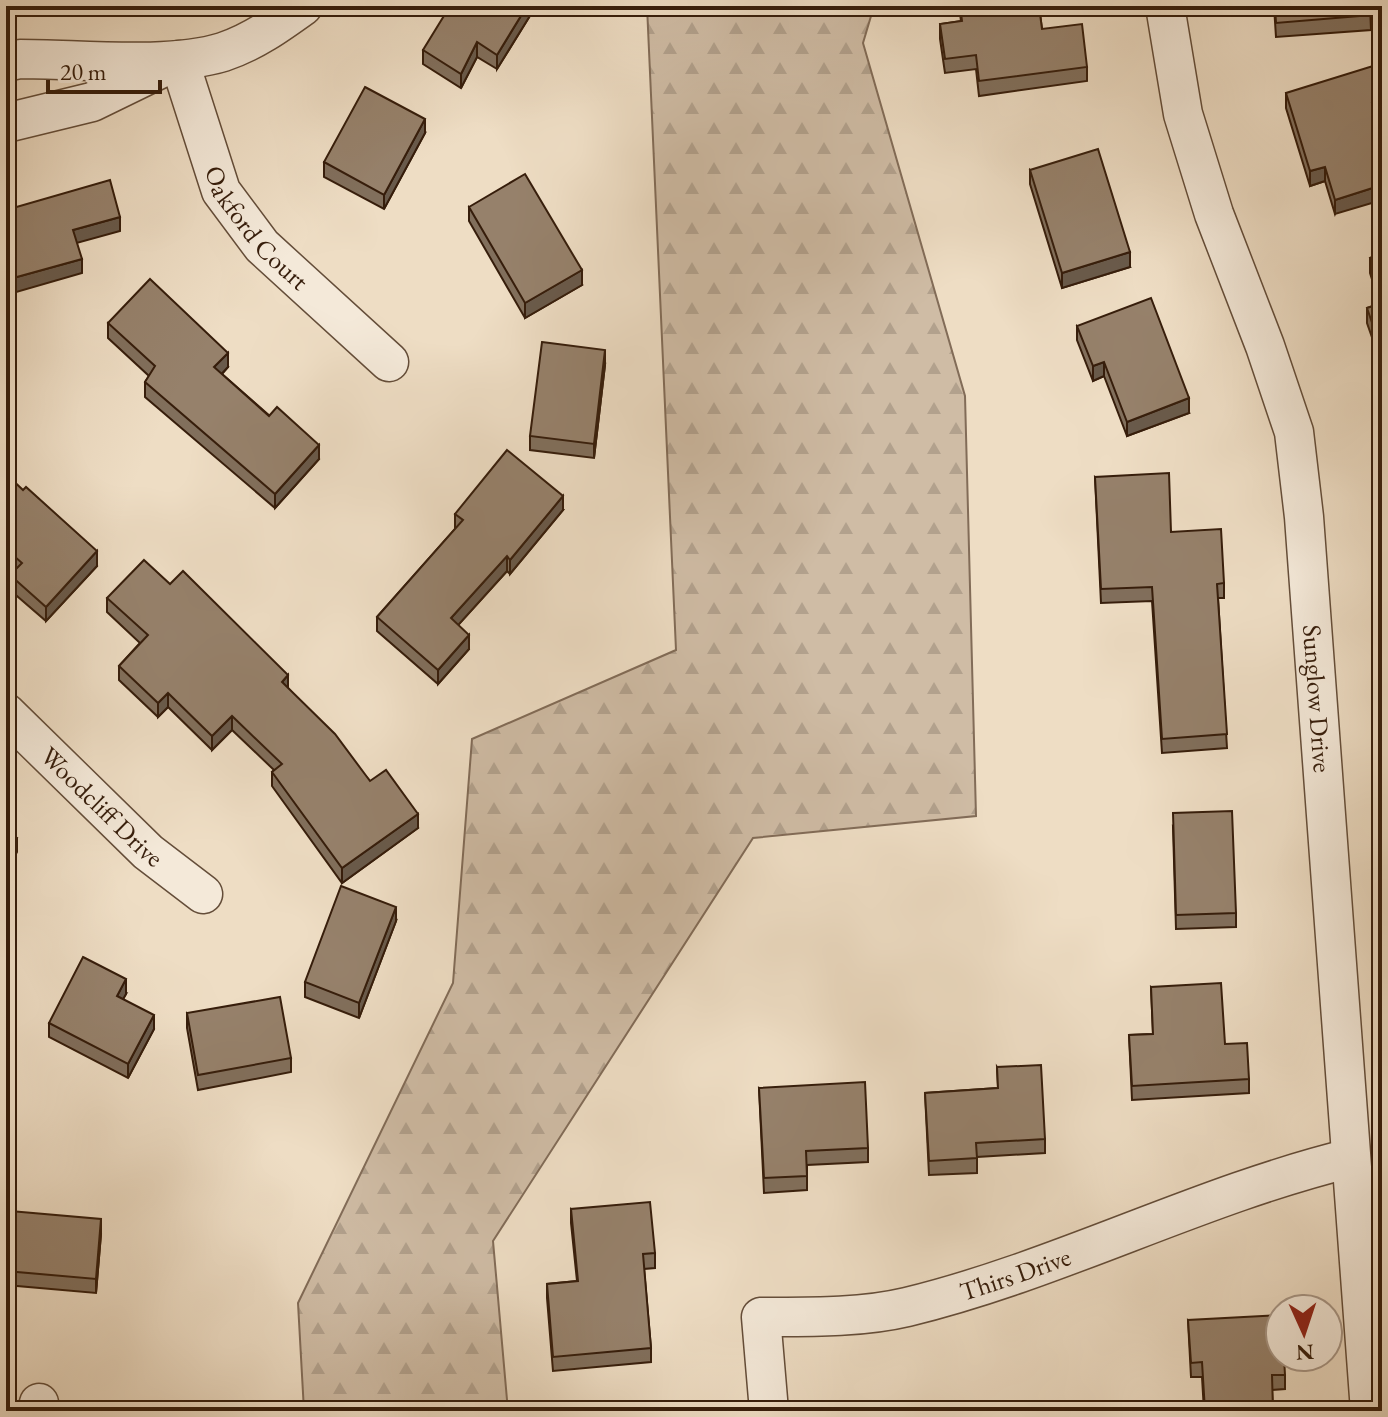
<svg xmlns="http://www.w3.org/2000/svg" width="1388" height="1417" viewBox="0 0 1388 1417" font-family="'EB Garamond',serif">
  <defs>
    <pattern id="forest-firs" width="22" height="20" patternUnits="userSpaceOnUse" patternTransform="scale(2)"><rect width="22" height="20" fill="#cfbca5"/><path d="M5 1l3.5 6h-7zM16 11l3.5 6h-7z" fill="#b2a18d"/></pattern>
  </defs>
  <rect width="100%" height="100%" fill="#eeddc4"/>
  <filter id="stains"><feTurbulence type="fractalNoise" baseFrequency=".0025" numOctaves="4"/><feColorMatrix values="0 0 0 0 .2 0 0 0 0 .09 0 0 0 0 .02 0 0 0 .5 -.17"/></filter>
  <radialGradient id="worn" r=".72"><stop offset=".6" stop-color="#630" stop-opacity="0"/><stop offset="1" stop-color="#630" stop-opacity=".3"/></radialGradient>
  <path fill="url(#forest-firs)" stroke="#826c58" stroke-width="2" d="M647 6H874L863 43 965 396 976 816 753 838 493 1241 508 1411H304L298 1303 453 983 472 739 676 650Z"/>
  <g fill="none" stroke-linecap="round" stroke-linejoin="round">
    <g stroke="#644d39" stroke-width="41">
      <g id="minor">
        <path id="s1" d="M1165 6 1183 114 1214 214 1265 346 1294 432 1304 517 1370 1411"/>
        <path id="s2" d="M179 60 221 191 262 246 389 362"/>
        <path d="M6 62 20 59C79 59 168 69 223 52 253 42 278 24 303 6"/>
        <path d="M6 123 92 102 170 64"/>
        <path id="s3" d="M6 713 148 852 203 894"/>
        <path d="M37 1411 39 1403"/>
        <path id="s4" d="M769 1411 761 1317C808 1317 861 1318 907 1307 1059 1270 1199 1195 1351 1158"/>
      </g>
    </g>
    <use href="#minor" stroke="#f4e9d9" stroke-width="38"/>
  </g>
  <g fill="#816f5c" stroke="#361d0b" stroke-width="2">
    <path d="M536 6 497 69 477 57 461 88 423 64V50Z"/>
    <path d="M959 6H1039L1042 29 1087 67V81L979 96 976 69 945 73 940 39V24L961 21Z"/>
    <path d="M1274 6H1370L1371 30 1276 37Z"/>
    <path d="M1286 93H1382V114L1376 116 1335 214 1325 181 1310 186 1286 108Z"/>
    <path d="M425 133 384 209 324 177V162Z"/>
    <path d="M1030 170 1130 267 1062 288 1030 184Z"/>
    <path d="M469 207 582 285 525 318 469 221Z"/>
    <path d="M1382 254V366L1367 323V308L1380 304 1370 273V258Z"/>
    <path d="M108 323 228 367 222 374 319 459 275 508 145 397V382L149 376 108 338Z"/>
    <path d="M1077 326 1189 413 1127 436 1104 376 1093 381 1077 340Z"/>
    <path d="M605 365 594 458 530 450V436Z"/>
    <path d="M6 474 97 566 46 621 10 590V575L14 571 6 563Z"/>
    <path d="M1095 477 1171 532 1224 583V598H1218L1227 748 1162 753 1152 601 1101 603Z"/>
    <path d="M563 510 510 574 507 571 458 625 469 649 438 684 377 631V617L455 529V514Z"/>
    <path d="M170 584 288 688 370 781 418 828 342 883 272 786V772L274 770 232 730 212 750 168 707 158 717 119 680V666L140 643 107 612V598Z"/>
    <path d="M1173 827 1236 913V927L1176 929Z"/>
    <path d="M396 921 359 1018 305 997V982Z"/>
    <path d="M1151 987 1225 1044 1249 1079V1093L1132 1100 1129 1035 1153 1034Z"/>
    <path d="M126 994 123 999 154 1029 128 1078 49 1037V1023Z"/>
    <path d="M187 1013 291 1058V1072L198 1090 187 1028Z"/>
    <path d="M997 1067 1045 1139V1153L977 1157V1173L929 1175 925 1093 998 1088Z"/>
    <path d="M759 1088 868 1148V1162L807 1165V1190L764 1193Z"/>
    <path d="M571 1209 655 1253V1268L644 1269 651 1348V1362L553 1371 547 1298V1284L577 1281 571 1223Z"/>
    <path d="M101 1234 96 1293 6 1285V1250Z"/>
    <path d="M1188 1320 1285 1375V1389L1272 1390 1273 1411H1204L1202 1377H1191Z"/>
  </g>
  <g fill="#695a4b" stroke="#361d0b" stroke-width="2">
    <path d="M527 6H536L497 69V55Z"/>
    <path d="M477 42V57L461 88V74Z"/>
    <path d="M1382 99V114L1372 117V103Z"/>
    <path d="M425 119V133L384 209V195Z"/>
    <path d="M1325 167V181L1310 186V171Z"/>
    <path d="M1382 185V200L1335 214V200Z"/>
    <path d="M120 217V231L73 244V230Z"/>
    <path d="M1130 252V267L1062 288V273Z"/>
    <path d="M82 259V273L6 295V280Z"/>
    <path d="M582 270V285L525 318V303Z"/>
    <path d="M605 350V365L594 458V444Z"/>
    <path d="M228 353V367L214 382V367Z"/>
    <path d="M1104 362V376L1093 381V366Z"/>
    <path d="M1189 398V413L1127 436V422Z"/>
    <path d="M319 445V459L275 508V494Z"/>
    <path d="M563 496V510L510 574V560Z"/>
    <path d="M97 551V566L46 621V607Z"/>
    <path d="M507 556V571L451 633V618Z"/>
    <path d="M469 635V649L438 684V670Z"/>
    <path d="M288 675V689L282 682Z"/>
    <path d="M168 693V707L158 717V703Z"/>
    <path d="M232 716V730L212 750V736Z"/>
    <path d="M418 814V828L342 883V868Z"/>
    <path d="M17 838V852L6 872V858Z"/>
    <path d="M396 907V921L359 1018V1003Z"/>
    <path d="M126 979V994L117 1010V996Z"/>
    <path d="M154 1015V1029L128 1078V1064Z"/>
    <path d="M101 1219V1234L96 1293V1279Z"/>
  </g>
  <g fill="#96816b" stroke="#361d0b" stroke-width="2">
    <path d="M450 6H527L497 55 477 42 461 74 423 50Z"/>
    <path d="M960 6H1039L1042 29 1082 24 1087 67 979 81 976 55 945 59 940 24 962 21Z"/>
    <path d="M1275 6H1370L1371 15 1276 23Z"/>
    <path d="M1373 66 1382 93V99L1372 103 1382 135V185L1335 200 1325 167 1310 171 1286 93Z"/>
    <path d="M365 87 425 119 384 195 324 162Z"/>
    <path d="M1098 149 1130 252 1062 273 1030 170Z"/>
    <path d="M525 174 582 270 525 303 469 207Z"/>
    <path d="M110 180 120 217 73 230 82 259 6 280V210Z"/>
    <path d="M1382 254V294L1370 258Z"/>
    <path d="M150 279 228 353 214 367 269 416 277 407 319 445 275 494 145 382 155 366 108 323Z"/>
    <path d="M1151 298 1189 398 1127 422 1104 362 1093 366 1077 326Z"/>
    <path d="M1382 303V352L1367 308Z"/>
    <path d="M542 342 605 350 594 444 530 436Z"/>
    <path d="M507 450 563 496 510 560 507 556 451 618 469 635 438 670 377 617 463 520 455 514Z"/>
    <path d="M1169 473 1171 532 1221 529 1224 583 1217 584 1227 734 1162 739 1152 587 1101 589 1095 477Z"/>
    <path d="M6 474 23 490 26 487 97 551 46 607 10 575 22 563 6 549Z"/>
    <path d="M144 560 170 584 183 571 288 675 282 682 335 734 370 781 386 770 418 814 342 868 272 772 282 764 232 716 212 736 168 693 158 703 119 666 148 635 107 598Z"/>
    <path d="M1232 811 1236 913 1176 915 1173 813Z"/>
    <path d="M6 832 17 838 6 858Z"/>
    <path d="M341 886 396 907 359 1003 305 982Z"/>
    <path d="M83 957 126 979 117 996 154 1015 128 1064 49 1023Z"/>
    <path d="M1221 983 1225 1044 1247 1043 1249 1079 1132 1086 1129 1035 1153 1034 1151 987Z"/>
    <path d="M280 997 291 1058 198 1075 187 1013Z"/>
    <path d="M1041 1065 1045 1139 976 1143 977 1158 929 1161 925 1093 998 1088 997 1067Z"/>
    <path d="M865 1082 868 1148 806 1151 807 1176 764 1178 759 1088Z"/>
    <path d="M650 1202 655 1253 643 1254 651 1348 553 1357 547 1284 578 1281 571 1209Z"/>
    <path d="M10 1211 101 1219 96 1279 6 1271V1250Z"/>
    <path d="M1280 1315V1357H1284L1285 1375H1272L1273 1411H1205L1202 1362 1191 1363 1188 1320Z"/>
  </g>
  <g text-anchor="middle" stroke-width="7" stroke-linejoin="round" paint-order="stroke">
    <g font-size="26" fill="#361d0b" stroke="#f4e9d9">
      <text dy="9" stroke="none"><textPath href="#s2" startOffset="188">Oakford Court</textPath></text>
      <text dy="9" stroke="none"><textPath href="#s1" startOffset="714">Sunglow Drive</textPath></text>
      <text dy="9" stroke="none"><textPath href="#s3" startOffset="134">Woodcliff Drive</textPath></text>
      <text dy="9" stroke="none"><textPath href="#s4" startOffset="354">Thirs Drive</textPath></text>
    </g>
  </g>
  <rect width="1388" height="1417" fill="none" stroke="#eeddc4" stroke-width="32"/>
  <rect x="8" y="8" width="1372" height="1401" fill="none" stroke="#361d0b" stroke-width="4"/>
  <rect x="16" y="16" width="1356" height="1385" fill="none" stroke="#361d0b" stroke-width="2"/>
  <g transform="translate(1304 1333) rotate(177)"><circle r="38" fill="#f4e9d9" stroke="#a89787" stroke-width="2"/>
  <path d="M0-6L14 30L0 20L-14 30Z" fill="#8f2418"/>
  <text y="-12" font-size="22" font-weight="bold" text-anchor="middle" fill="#361d0b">N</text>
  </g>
  <path d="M48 80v12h112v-12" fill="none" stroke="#361d0b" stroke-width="4"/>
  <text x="60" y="80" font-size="24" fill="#361d0b" stroke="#f4e9d9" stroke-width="6" paint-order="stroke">20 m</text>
  <rect width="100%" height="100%" filter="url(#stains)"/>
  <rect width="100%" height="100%" fill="url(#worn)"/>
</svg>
